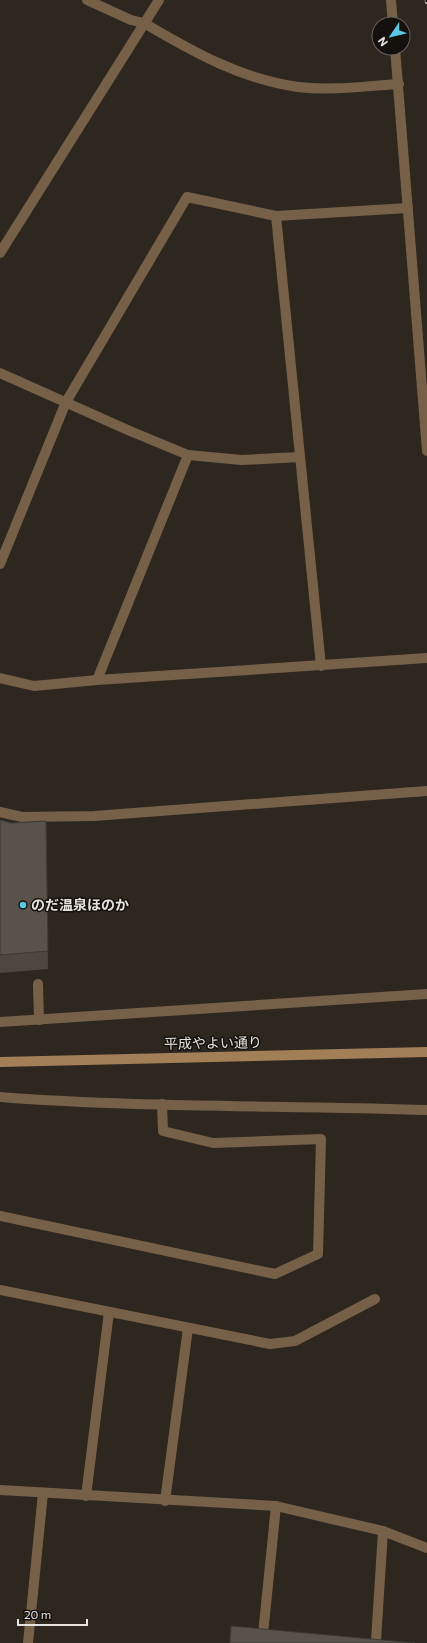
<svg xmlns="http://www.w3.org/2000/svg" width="427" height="1643" viewBox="0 0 427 1643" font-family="Commissioner,'Noto Sans JP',sans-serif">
  <rect width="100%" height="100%" fill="#2d2720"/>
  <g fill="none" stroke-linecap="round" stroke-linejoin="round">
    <path stroke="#776048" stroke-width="10" d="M38 984 39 1020"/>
    <g stroke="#776048" stroke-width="10">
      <path d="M87 0 131 20 144 23C193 52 241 79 298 87 331 91 365 86 399 84"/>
      <path d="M391 0 393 24"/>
      <path d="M395 48 427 451"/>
      <path d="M276 216 321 666"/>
      <path d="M0 253 159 0"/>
      <path d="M0 373 130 431 188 455 242 460 300 457"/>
      <path d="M0 564 66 402 187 197 276 216 408 208"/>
      <path d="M0 678 34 686 97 680 427 658"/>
      <path d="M97 680 188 455"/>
      <path d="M0 812 22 817 94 816 427 791"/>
      <path d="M0 1022 427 994"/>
      <path d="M0 1097C142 1108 285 1105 427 1110"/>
      <path d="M0 1216 275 1274 318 1254 321 1139 213 1143 163 1131 162 1104"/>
      <path d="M0 1290 270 1344 295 1341 375 1299"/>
      <path d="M0 1490 276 1506 383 1531 427 1548"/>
      <path d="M86 1496 109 1312"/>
      <path d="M165 1501 188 1328"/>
      <path d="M263 1634 276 1506"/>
      <path d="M376 1641 383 1531"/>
      <path d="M28 1643 43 1493"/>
    </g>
    <path stroke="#a37f58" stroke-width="10" d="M0 1062 427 1052"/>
    <g stroke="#ada8a3" stroke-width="4.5">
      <path id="rail" d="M427 0V2"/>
    </g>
    <use href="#rail" stroke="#13100d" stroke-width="3" stroke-dasharray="9" stroke-linecap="butt"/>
  </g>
  <path fill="#4d4740" d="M0 820 11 823 46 821 48 969 0 973Z"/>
  <g fill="#59524a" stroke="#3e3934">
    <path d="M0 820 11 823 46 821 48 951 0 955Z"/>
    <path d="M231 1626 415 1643H230Z"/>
  </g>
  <circle fill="#59c8e5" stroke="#13100d" stroke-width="1.5" cx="23" cy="905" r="4"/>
  <g text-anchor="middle" stroke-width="3" stroke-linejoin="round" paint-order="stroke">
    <g font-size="14" font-weight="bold" fill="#e6e2dd" stroke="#13100d" text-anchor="start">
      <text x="31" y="910">のだ温泉ほのか</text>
    </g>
    <g font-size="14" fill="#e6e2dd" stroke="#13100d">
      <text transform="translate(213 1043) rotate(-1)" y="5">平成やよい通り</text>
    </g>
  </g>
  <g transform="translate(391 36) rotate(235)"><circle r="19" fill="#13100d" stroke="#676460"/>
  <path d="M0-3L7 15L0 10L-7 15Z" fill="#59c8e5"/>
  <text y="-6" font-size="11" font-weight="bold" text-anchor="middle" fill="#e6e2dd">N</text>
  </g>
  <path d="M18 1619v6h69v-6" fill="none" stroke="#e6e2dd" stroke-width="2"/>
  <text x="24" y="1619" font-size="12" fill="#e6e2dd" stroke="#13100d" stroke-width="3" paint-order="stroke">20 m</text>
</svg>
